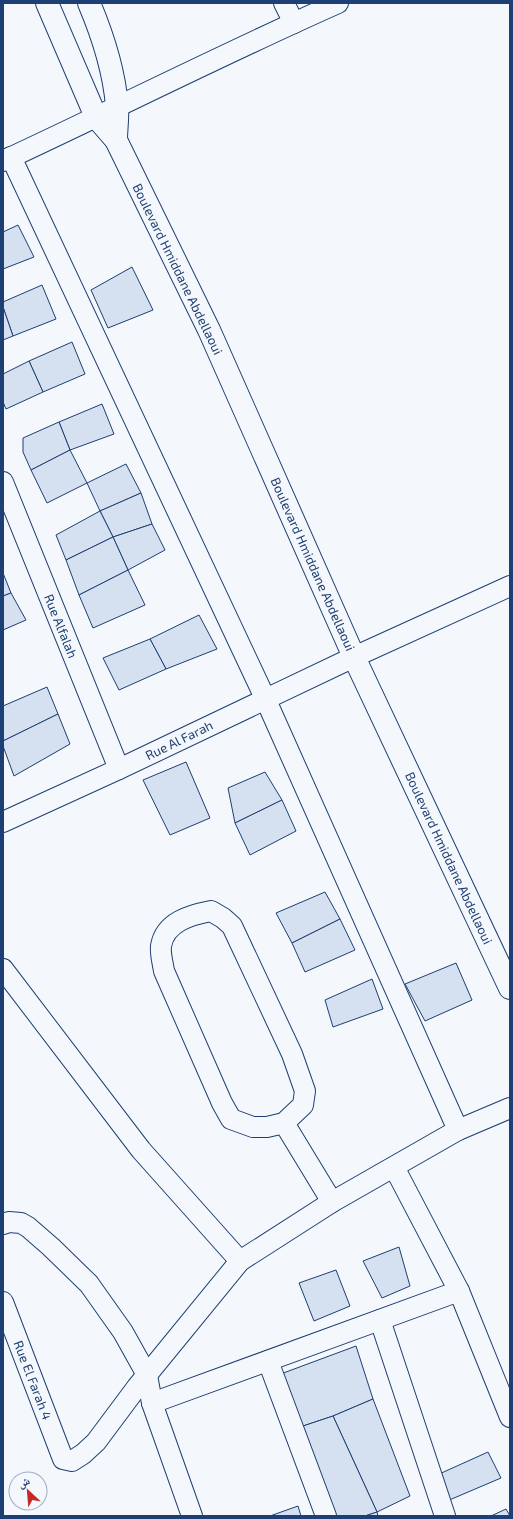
<svg xmlns="http://www.w3.org/2000/svg" width="513" height="1519" viewBox="0 0 513 1519" font-family="'Exo 2','Noto Naskh Arabic',sans-serif">
  <rect width="100%" height="100%" fill="#f4f7fb"/>
  <g fill="#d5e0f0" stroke="#1d3f73">
    <path d="M18 225 34 257 3 269V232Z"/>
    <path d="M132 267 153 310 108 328 91 290Z"/>
    <path d="M42 285 56 319 13 336 3 307V302Z"/>
    <path d="M3 307 13 336 3 340Z"/>
    <path d="M72 342 85 374 43 392 29 361Z"/>
    <path d="M29 361 43 392 6 409 3 402V374Z"/>
    <path d="M102 404 114 434 70 450 59 422Z"/>
    <path d="M59 422 70 450 31 470 23 452V438Z"/>
    <path d="M70 450 87 483 47 503 31 470Z"/>
    <path d="M126 464 141 493 100 511 87 483Z"/>
    <path d="M141 493 152 524 113 537 100 511Z"/>
    <path d="M100 511 113 537 66 560 56 535Z"/>
    <path d="M152 524 165 550 128 570 113 537Z"/>
    <path d="M113 537 128 570 79 595 66 560Z"/>
    <path d="M128 570 145 605 93 628 79 595Z"/>
    <path d="M3 573 11 593 3 596Z"/>
    <path d="M11 593 26 620 3 630V596Z"/>
    <path d="M199 615 217 649 166 669 150 639Z"/>
    <path d="M150 639 166 669 119 690 103 658Z"/>
    <path d="M47 687 58 714 3 741V706Z"/>
    <path d="M58 714 70 744 14 776 3 746V741Z"/>
    <path d="M186 762 210 818 170 835 143 780Z"/>
    <path d="M265 772 282 800 235 823 228 788Z"/>
    <path d="M282 800 296 831 250 855 235 823Z"/>
    <path d="M325 892 340 919 292 943 276 913Z"/>
    <path d="M340 919 355 950 305 972 292 943Z"/>
    <path d="M456 963 472 1000 425 1021 405 984Z"/>
    <path d="M372 979 383 1009 333 1027 325 1000Z"/>
    <path d="M399 1247 410 1286 382 1298 363 1261Z"/>
    <path d="M336 1270 350 1306 314 1321 299 1283Z"/>
    <path d="M356 1346 373 1399 333 1416 297 1428 278 1375Z"/>
    <path d="M373 1399 410 1496 377 1512 333 1416Z"/>
    <path d="M333 1416 377 1512 365 1516H335L297 1428Z"/>
    <path d="M488 1452 501 1478 447 1501 437 1475Z"/>
    <path d="M298 1506 301 1516H270Z"/>
    <path d="M506 1509 510 1516H491Z"/>
    <path d="M377 1512 378 1516H365Z"/>
  </g>
  <g fill="none" stroke-linecap="round" stroke-linejoin="round">
    <g stroke="#1d3f73" stroke-width="22">
      <g id="minor">
        <path d="M284 3 294 23"/>
        <path d="M11 157 265 698 458 1130"/>
        <path d="M3 161C115 109 225 53 338 3"/>
        <path d="M3 482 119 769"/>
        <path d="M3 822 119 769 354 657 510 586"/>
        <path d="M211 911 223 918 232 926 292 1054 305 1091 303 1105 284 1123 267 1127H253L231 1119 222 1103 164 971C163 964 160 954 161 946 165 922 190 915 211 911Z"/>
        <path d="M3 969 141 1150 240 1261"/>
        <path d="M284 1123 332 1202"/>
        <path d="M394 1167 459 1291 510 1417"/>
        <path d="M3 1224 9 1222 21 1223 28 1227 51 1247 89 1284 123 1332 147 1375 152 1403 192 1516"/>
        <path d="M3 1302 63 1459 72 1461 83 1454 96 1442 137 1387 240 1261 332 1202 458 1130 510 1108"/>
        <path d="M380 1320 445 1516"/>
        <path d="M268 1361 326 1516"/>
        <path d="M152 1403 459 1291"/>
      </g>
    </g>
    <g stroke="#1d3f73" stroke-width="24">
      <g id="tertiary">
        <path d="M47 3 96 117 116 140 209 330 354 657 510 988"/>
        <path d="M89 3C103 36 114 70 117 106 118 117 116 129 116 140"/>
      </g>
    </g>
    <use href="#minor" stroke="#f4f7fb" stroke-width="20"/>
    <use href="#tertiary" stroke="#f4f7fb" stroke-width="22"/>
  </g>
  <g text-anchor="middle" stroke-width="3" stroke-linejoin="round" paint-order="stroke">
    <g font-size="13" fill="#1d3f73" stroke="#f4f7fb">
      <text transform="translate(178 269) rotate(64)" y="5">Boulevard Hmiddane Abdellaoui</text>
      <text transform="translate(313 564) rotate(66)" y="5">Boulevard Hmiddane Abdellaoui</text>
      <text transform="translate(61 626) rotate(68)" y="5">Rue Alfalah</text>
      <text transform="translate(179 740) rotate(-26)" y="5">Rue Al Farah</text>
      <text transform="translate(449 858) rotate(65)" y="5">Boulevard Hmiddane Abdellaoui</text>
      <text transform="translate(33 1380) rotate(69)" y="5">Rue El Farah 4</text>
    </g>
  </g>
  <rect width="513" height="1519" fill="none" stroke="#1d3f73" stroke-width="8"/>
  <g transform="translate(28 1491) rotate(334)"><circle r="19" fill="#f4f7fb" stroke="#9eadc5"/>
  <path d="M0-3L7 15L0 10L-7 15Z" fill="#c62828"/>
  <text y="-6" font-size="11" font-weight="bold" text-anchor="middle" fill="#1d3f73">ش</text>
  </g>
</svg>
